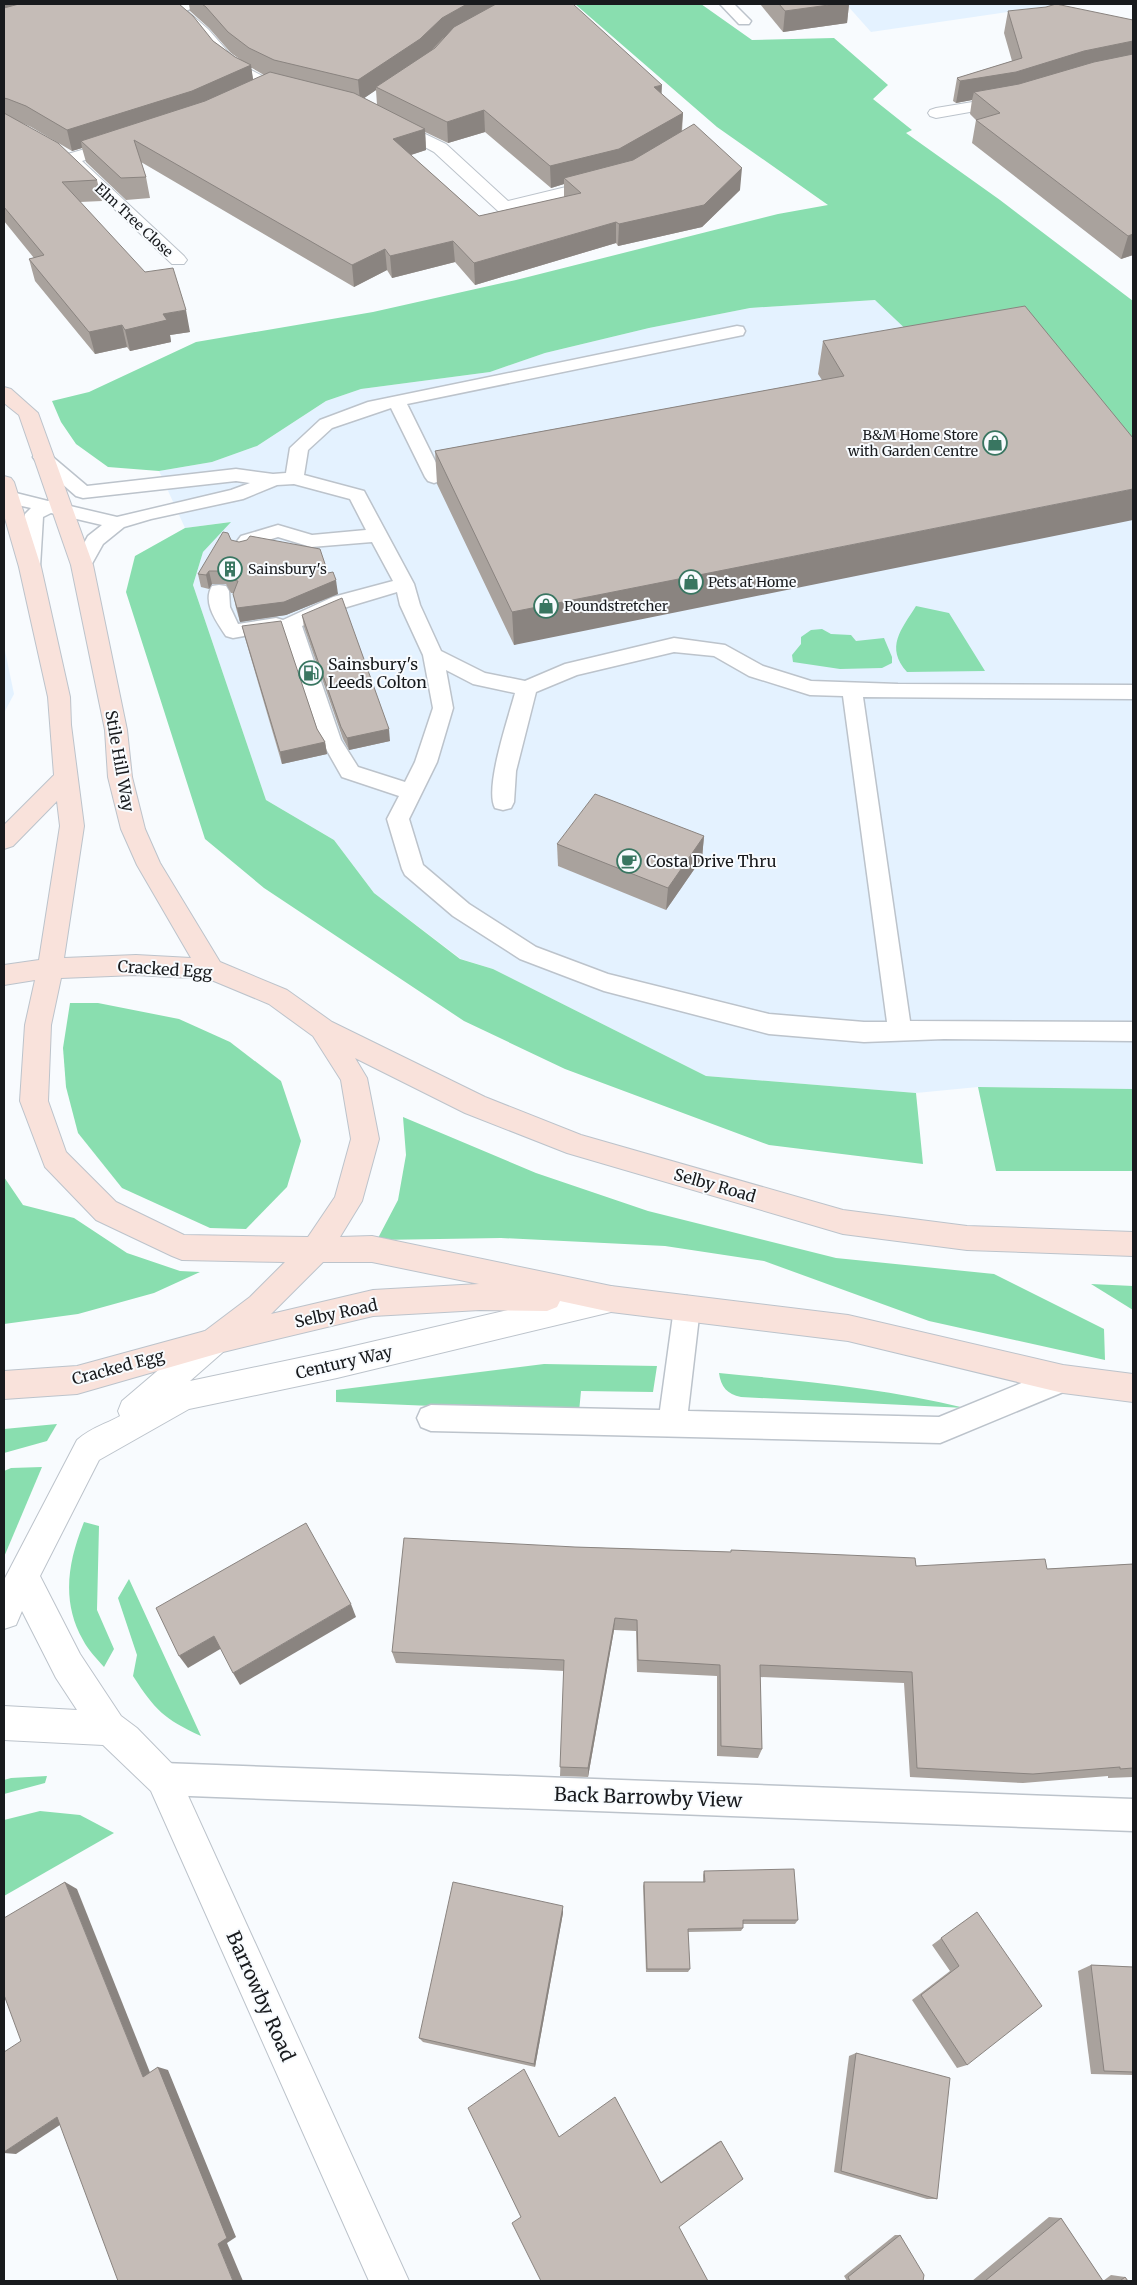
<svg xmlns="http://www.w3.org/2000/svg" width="1137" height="2285" viewBox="0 0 1137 2285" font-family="Merriweather,serif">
  <rect width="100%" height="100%" fill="#f8fbfe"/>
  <g fill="#e4f2ff">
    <path d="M846 4H1062L871 32Z"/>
    <path d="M876 300 932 354 1133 484V1089L978 1087 916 1093 706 1076 493 969 461 959 374 893 334 840 266 800 193 585 203 552 230 522 185 528 159 471 212 462 257 446 326 401 361 389 490 372 545 353 649 328 750 308Z"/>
    <path d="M4 646 14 694 4 713Z"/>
  </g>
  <g fill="#89deaf">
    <path d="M575 4H701L752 40 834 38 888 85 873 99 912 130 906 133 1000 200 1133 301V484L932 354 875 300 750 308 649 328 545 353 490 372 361 389 326 401 257 446 212 462 159 471 108 467 76 444 61 422 52 401 89 392 196 342 373 312 516 280 778 214 828 205 717 127Z"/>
    <path d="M231 522 203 552 193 585 266 800 334 840 374 893 460 959 493 969 706 1076 916 1093 923 1164 769 1145 565 1069 464 1021 264 888 205 839 126 592 135 556 185 528Z"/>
    <path d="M916 606 949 613 985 671 907 672C885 647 901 630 916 606Z"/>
    <path d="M822 629 831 634 851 635 856 641 884 638 892 657V663L882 668 840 669 793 662 792 655 801 644V637L811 630Z"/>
    <path d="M70 1003H98L179 1019 230 1042 281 1081 301 1141 287 1187 246 1229 210 1228 122 1188 78 1133 66 1087 63 1048Z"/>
    <path d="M978 1087 1133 1089V1171H996Z"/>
    <path d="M403 1117 536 1173 648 1211 836 1258 994 1274 1104 1329 1105 1360 929 1321 764 1261 665 1246 501 1238 377 1240 398 1200 406 1155Z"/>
    <path d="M4 1177 23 1205 74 1218 127 1253 180 1271 200 1272 154 1293 78 1314 4 1324Z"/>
    <path d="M1091 1284 1133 1286V1310Z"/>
    <path d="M544 1364 657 1366 653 1392 581 1391 579 1412 336 1402V1390Z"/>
    <path d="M719 1373C802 1381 884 1388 965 1408L741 1397C727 1394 721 1387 719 1373Z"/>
    <path d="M57 1424 47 1441 4 1453V1429Z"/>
    <path d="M42 1467 4 1557V1471L11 1468Z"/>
    <path d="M84 1522 99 1526 97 1610 114 1649 104 1667C97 1659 88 1650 83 1640 61 1601 68 1562 84 1522Z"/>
    <path d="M129 1579 201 1736C164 1719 155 1710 133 1676L137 1655 118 1598Z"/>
    <path d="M47 1776 45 1783 4 1794V1780L11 1778Z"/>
    <path d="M40 1811 80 1815 114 1833 4 1896V1820Z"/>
  </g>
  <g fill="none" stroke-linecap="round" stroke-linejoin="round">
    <g stroke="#bcc3cb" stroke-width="3">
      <g id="lane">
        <path d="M178 4H197C192 10 180 14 172 12L170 9Z"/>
        <path d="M720 4H734L751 21 749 24H739Z"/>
        <path d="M737 326 743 327 745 331 743 335 407 404 443 477 440 481 434 483 428 481 425 477 391 408 332 428 308 450 304 475 364 491 414 584 420 605 441 651 485 673 525 681 565 664 674 638 725 645 763 666 811 681 898 684 1133 685V699L863 697 910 1021 1133 1022V1041L944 1039 864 1042 769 1034 604 991 520 959 453 916 405 875 402 869 387 819 399 796 342 777 321 740 283 629 233 638 226 636C217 622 202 603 212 586L219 585 226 586 229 591 230 607 238 624 276 618 283 620 333 597 393 581 372 542 311 547 278 537 255 544 249 552 242 554 235 552 232 548 241 536 278 525 312 535 366 530 350 499 294 484 277 485 243 499 151 519 124 527 103 544 89 569 82 571 75 569 72 565 88 536 102 525 51 513 43 517 40 567 37 571 30 573 23 571 20 567 25 514 31 508 4 502V492L8 491 48 501 58 497 65 499 67 503 66 505 117 517 231 490 250 483 236 481 83 498 76 496 36 461 33 457 36 453 42 451 48 453 87 486 236 469 273 474 286 473 290 448 320 420 368 402ZM397 592 400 605 423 655 433 708 415 762 405 782 358 767 341 740 302 626 347 607ZM674 652 714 656 749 676 810 695 843 696 887 1022H864L769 1014 608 974 536 947 469 904 423 865 409 819 437 762 453 708 446 670 473 684 515 693C509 716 484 788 495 808L503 810 511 808 514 802 516 771 536 692 577 675Z"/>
        <path d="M687 1296 696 1300 700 1308 688 1411 939 1417 1063 1366 1073 1370 1077 1379 1073 1388 940 1443 431 1431 421 1427 417 1418 421 1409 431 1405 660 1410 674 1308 678 1300Z"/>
        <path d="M163 1763 1133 1799V1831L163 1795 152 1790 147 1779 152 1768Z"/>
      </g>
    </g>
    <g stroke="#bcc3cb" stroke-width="2">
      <g id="street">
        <path d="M163 4H179L208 29 230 54 251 70 276 83 298 88 300 91 298 94C275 100 233 75 217 59 210 52 205 42 197 35 187 25 170 16 163 4Z"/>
        <path d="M1009 96 1015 98 1017 101 1015 104 936 118 930 116 928 113 930 110 936 108Z"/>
        <path d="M392 118 446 144 508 201 599 179 605 180 607 184 605 188 599 189 504 212 498 211 434 152 386 126 384 123 386 120Z"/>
        <path d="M120 139 126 140 128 144 126 148 82 161 184 256 187 260 184 264H172L62 159 64 155Z"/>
        <path d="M611 1286 621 1290 626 1299 621 1308 611 1312 337 1378 189 1409 99 1460 40 1576 80 1654 121 1716 137 1728 175 1767 409 2281H369L151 1791 103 1745 4 1740V1706L77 1710 56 1678 22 1611 16 1625 4 1629V1580L77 1440C92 1427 104 1425 120 1416L118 1411 122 1401 203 1332 213 1329 223 1332 228 1342 223 1352 190 1381 337 1350Z"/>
      </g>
    </g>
    <g stroke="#bcc3cb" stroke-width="2">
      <path id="secondary" d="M4 387 11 389 38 413 93 565 127 730 132 777 145 829 160 863 220 962 287 990 332 1022 485 1097 581 1135 843 1210 967 1226 1133 1232V1256L967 1250 843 1234 567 1153 465 1113 355 1058 367 1078 379 1139 362 1201 340 1237 372 1236 611 1286 848 1315 1063 1365 1133 1374V1402L1063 1393 848 1341 611 1312 560 1301 557 1307 547 1311 480 1310 373 1316 223 1352 77 1394 4 1399V1371L77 1366 205 1331 250 1297 285 1262 182 1260 172 1256 96 1220 45 1167 20 1101 25 1025 35 980 4 985V965L39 960 60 826 57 801 13 846 4 849V825L54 775 48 697 19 567 4 515V476L11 478 14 482 41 567 70 697 71 725 84 826 64 958 136 955 191 958 137 865 121 829 108 777 105 730 71 565 19 415 4 403ZM136 975 209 979 269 1004 313 1036 341 1080 351 1139 335 1197 308 1237 184 1235 116 1202 66 1152 48 1101 51 1025 61 978ZM323 1262H372L479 1284 373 1290 271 1314Z"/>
    </g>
    <use href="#lane" fill="#fff" fill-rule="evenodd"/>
    <use href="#street" fill="#fff" fill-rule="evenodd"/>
    <use href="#secondary" fill="#f9e2db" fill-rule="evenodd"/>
  </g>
  <g fill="#a9a29d" fill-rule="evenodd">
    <path d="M4 4 213 41 235 57 241 60 231 53 209 28 190 11 189 4H573L661 94 683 113 682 132 740 190 702 227 618 246 616 243 475 285 455 262 392 278 387 270 354 287 141 162 146 177 150 198 126 200 86 162 82 148 72 151 31 127 22 123 97 180 102 201 80 202 190 332 170 335 171 342 130 351 127 347 95 354 35 281 29 259 34 258 4 221ZM251 68H252L264 75 253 80ZM376 90 377 105 364 98ZM425 132 448 143 485 132 551 188 564 184V197L479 216 411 155 426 150Z"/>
    <path d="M760 4H849L847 23 783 32Z"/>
    <path d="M1008 11 1133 20V255L1121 259 972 143 976 120 970 114 972 100 956 103 953 101 957 78 1012 61 1004 33Z"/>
    <path d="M823 341 1133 438 514 645 437 484 435 451 822 380 818 374Z"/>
    <path d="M231 540 328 573 338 594 286 615 240 622 236 608 233 593H231L226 584H212L209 589 201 587 198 574Z"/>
    <path d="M302 615 390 741 349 750 343 739 304 627Z"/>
    <path d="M242 626 317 729 325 742 327 754 282 764 245 638Z"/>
    <path d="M704 836 702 858 666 910 558 866 557 844Z"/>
    <path d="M575 1547 731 1552V1550L916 1566 1047 1569 1133 1564V1777L1108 1778V1776L1023 1783 910 1777 904 1683 760 1677 762 1749 758 1758 717 1756V1676L637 1672 636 1631 614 1630 588 1777 560 1776 564 1671 396 1663 392 1652Z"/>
    <path d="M704 1871 798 1920 795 1924H743V1928L741 1931 688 1932 690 1969 688 1972H646L643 1886 644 1882H703V1875Z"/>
    <path d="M977 1912 967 2065 957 2068 912 2000 950 1971 932 1945Z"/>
    <path d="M563 1913 535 2067 423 2042 419 2038Z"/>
    <path d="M1091 1965 1133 1967V2075L1091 2074 1078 1971Z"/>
    <path d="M856 2053 937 2199H927L834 2172 849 2056Z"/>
    <path d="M559 2137 661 2182 718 2142 721 2141 743 2179 521 2217Z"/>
    <path d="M1049 2217 1061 2218 1103 2281 1111 2275 1125 2277 1128 2281H972Z"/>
    <path d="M895 2235H900L923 2281H847L844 2276Z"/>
  </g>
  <g fill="#8a8480">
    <path d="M4 4H52L4 18Z"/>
    <path d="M467 4H509L443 38 422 60 376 87V90L360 101 358 80 442 18Z"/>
    <path d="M836 4H849L847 23 783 32 785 11Z"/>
    <path d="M1133 41V62L1012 94 974 92 972 100 956 103 960 81 1084 51Z"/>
    <path d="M251 65 254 86 81 141 82 148 72 151 67 130Z"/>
    <path d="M662 85 661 106 654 87Z"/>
    <path d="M484 110 485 132 448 143 447 122Z"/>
    <path d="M683 113 681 134 618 170 564 178V184L551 188 550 166Z"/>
    <path d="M425 129 426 150 395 160 393 139Z"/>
    <path d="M742 168 740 190 702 227 618 246 619 224Z"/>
    <path d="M616 222V243L475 285 474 263Z"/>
    <path d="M1133 234V255L1121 259 1128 236Z"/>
    <path d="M453 241 455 262 392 278 390 256Z"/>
    <path d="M385 249 387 270 354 287 352 265Z"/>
    <path d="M186 310 190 332 170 335 171 342 130 351 125 330 163 314Z"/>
    <path d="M122 325 127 347 95 354 89 332Z"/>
    <path d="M1133 489V520L514 645 512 612Z"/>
    <path d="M209 571 212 584 209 589 206 575Z"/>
    <path d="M336 580 338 594 286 615 240 622 237 608Z"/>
    <path d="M389 729 390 741 349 750 347 738Z"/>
    <path d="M325 742 327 754 282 764 280 752Z"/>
    <path d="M704 836 702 858 666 910 668 888Z"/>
    <path d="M351 1604 356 1617 240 1685 233 1673Z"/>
    <path d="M615 1618 614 1630 588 1777V1768Z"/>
    <path d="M214 1636 222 1648 188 1668 179 1656Z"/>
    <path d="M65 1882 77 1889 153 2080 143 2077Z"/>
    <path d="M563 1906V1913L535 2067 534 2064Z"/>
    <path d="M158 2067 168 2070 236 2237 227 2243 243 2281H233L218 2244Z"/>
    <path d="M57 2117 69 2119 16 2154 4 2153V2152Z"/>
  </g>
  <g fill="#c5bcb7" stroke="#8a8480">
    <path d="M19 4H179L193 16 213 41 235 57 251 65 192 91 67 130 26 106 8 99 4 98V8Z"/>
    <path d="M202 4H467L442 18 420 39 358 80 274 60 249 48 228 32 206 7Z"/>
    <path d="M496 4H573L662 85 654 87 683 113 619 149 550 166 484 110 447 122 376 87 435 48 454 27Z"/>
    <path d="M779 4H836L785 11Z"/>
    <path d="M1056 4 1133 20V41L1084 51 1016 72 960 81 957 78 1022 58 1008 11 1046 7Z"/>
    <path d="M1133 54V234L1128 236 976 120 1000 113 974 92 1019 84 1094 62Z"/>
    <path d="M270 72 354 93 425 129 393 139 479 216 581 193 564 178 633 160 694 124 742 168 704 205 619 224 616 222 474 263 453 241 390 256 385 249 352 265 134 140 146 177 121 178 81 141 205 101Z"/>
    <path d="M4 113 58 143 97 180 62 182 145 272 173 268 186 310 163 314 167 320 125 330 122 325 89 332 29 259 44 255 4 207Z"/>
    <path d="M1025 306 1133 438V489L512 612 435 451 844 376 823 341Z"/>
    <path d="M223 532 228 533 231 540 239 542 247 540 250 536 320 549 328 573 333 572 336 580 284 602 237 608 233 594 238 581 228 579 223 571H209L206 575 198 574Z"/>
    <path d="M342 598 389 729 347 738 341 727 302 615Z"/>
    <path d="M281 621 317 729 325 742 280 752 242 626Z"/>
    <path d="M595 794 704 836 668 888 557 844Z"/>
    <path d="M306 1523 351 1604 233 1673 214 1636 179 1656 156 1608Z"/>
    <path d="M404 1538 575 1547 731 1552V1550L915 1558 916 1566 1045 1559 1047 1569 1133 1564V1768L1120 1769V1767L1033 1774 917 1768 912 1672 760 1665 762 1749 721 1746 720 1665 638 1660 637 1620 615 1618 588 1768 560 1767 564 1660 392 1652Z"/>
    <path d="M794 1869 798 1920H743V1928L688 1929 690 1969H647L644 1882H705L704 1871Z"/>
    <path d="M65 1882 143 2077 158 2067 227 2238 218 2244 233 2281H118L57 2117 4 2152V2052L21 2041 4 1995V1918Z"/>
    <path d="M453 1882 563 1906 534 2064 419 2038Z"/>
    <path d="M977 1912 1042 2006 967 2065 921 1995 959 1966 941 1938Z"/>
    <path d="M1091 1965 1133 1967V2072L1104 2071Z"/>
    <path d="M856 2053 950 2078 937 2199 841 2171Z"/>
    <path d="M524 2069 559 2137 615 2097 661 2183 721 2141 743 2179 679 2227 708 2281H547V2280L546 2281H541L512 2223 521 2217 468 2108Z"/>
    <path d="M1061 2218 1103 2281H985Z"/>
    <path d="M900 2235 924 2275 923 2281H850L848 2277Z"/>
    <path d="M1125 2277 1128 2281H1120Z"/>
  </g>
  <defs>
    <g id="shop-ring" transform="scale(1.25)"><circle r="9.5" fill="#f8fbfe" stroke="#397661" stroke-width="1.5"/><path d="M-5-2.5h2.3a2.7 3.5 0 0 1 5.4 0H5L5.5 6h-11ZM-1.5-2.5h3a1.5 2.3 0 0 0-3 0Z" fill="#397661"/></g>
    <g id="building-ring" transform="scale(1.25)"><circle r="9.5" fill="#f8fbfe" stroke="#397661" stroke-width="1.5"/><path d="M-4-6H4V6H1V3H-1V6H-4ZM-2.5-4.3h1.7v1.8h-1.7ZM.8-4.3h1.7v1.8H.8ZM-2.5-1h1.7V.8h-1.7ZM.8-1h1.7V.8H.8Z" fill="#397661"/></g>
    <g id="fuel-ring" transform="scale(1.25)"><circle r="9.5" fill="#f8fbfe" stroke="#397661" stroke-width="1.5"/><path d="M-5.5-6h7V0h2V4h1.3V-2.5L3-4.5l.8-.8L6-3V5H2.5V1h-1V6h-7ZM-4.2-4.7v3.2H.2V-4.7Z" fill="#397661"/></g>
    <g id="cafe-ring" transform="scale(1.25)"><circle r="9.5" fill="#f8fbfe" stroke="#397661" stroke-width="1.5"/><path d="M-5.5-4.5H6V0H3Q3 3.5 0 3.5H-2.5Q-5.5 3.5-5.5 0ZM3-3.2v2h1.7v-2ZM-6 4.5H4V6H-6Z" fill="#397661"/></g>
  </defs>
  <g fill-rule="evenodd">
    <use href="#shop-ring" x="995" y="443"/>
    <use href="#building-ring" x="230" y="569"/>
    <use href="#shop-ring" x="691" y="582"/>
    <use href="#shop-ring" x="546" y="606"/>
    <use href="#fuel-ring" x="311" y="673"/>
    <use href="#cafe-ring" x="629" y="861"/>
  </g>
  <g text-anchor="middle" stroke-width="4" stroke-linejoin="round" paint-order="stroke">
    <g font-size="14" fill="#181a1d" stroke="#f8fbfe">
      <text transform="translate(134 220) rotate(43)" y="5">Elm Tree Close</text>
    </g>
    <g font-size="14" fill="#181a1d" stroke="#f8fbfe" text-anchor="start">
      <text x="978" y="440" text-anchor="end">B&amp;M Home Store<tspan x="978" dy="16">with Garden Centre</tspan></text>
      <text x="248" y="574">Sainsbury's</text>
      <text x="708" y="587">Pets at Home</text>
      <text x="564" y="611">Poundstretcher</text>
    </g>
    <g font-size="16" fill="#181a1d" stroke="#f8fbfe" text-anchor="start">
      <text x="328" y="670">Sainsbury's<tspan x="328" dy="18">Leeds Colton</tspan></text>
      <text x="646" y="867">Costa Drive Thru</text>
    </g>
    <g font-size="16" fill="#181a1d" stroke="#f8fbfe">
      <text transform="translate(120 761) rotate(80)" y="6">Stile Hill Way</text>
      <text transform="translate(165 969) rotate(4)" y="6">Cracked Egg</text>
      <text transform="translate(715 1185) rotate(16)" y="6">Selby Road</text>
      <text transform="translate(336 1313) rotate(-12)" y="6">Selby Road</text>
      <text transform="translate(344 1362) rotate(-13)" y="6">Century Way</text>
      <text transform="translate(118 1367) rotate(-15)" y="6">Cracked Egg</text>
    </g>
    <g font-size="19" fill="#181a1d" stroke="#f8fbfe">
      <text transform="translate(648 1797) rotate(2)" y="7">Back Barrowby View</text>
      <text transform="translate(261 1996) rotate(66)" y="7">Barrowby Road</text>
    </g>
  </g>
  <rect width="1137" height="2285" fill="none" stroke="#181a1d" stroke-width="10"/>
</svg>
